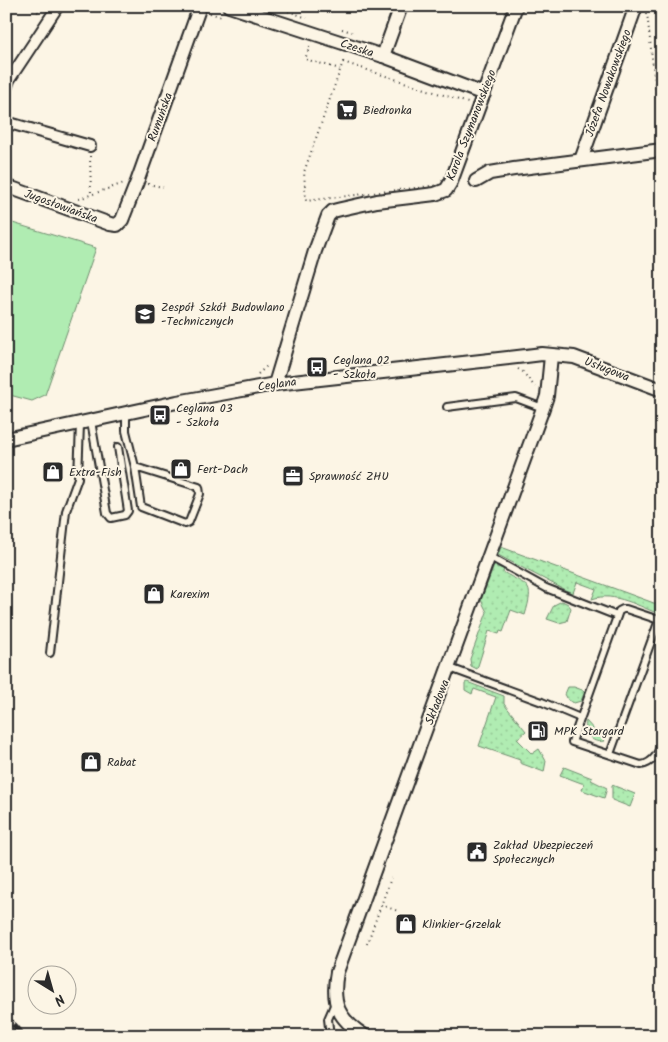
<svg xmlns="http://www.w3.org/2000/svg" width="668" height="1042" viewBox="0 0 668 1042" font-family="Kalam,sans-serif">
  <defs>
    <pattern id="grass-dots" width="8" height="8" patternUnits="userSpaceOnUse" patternTransform="scale(1.25)"><rect width="8" height="8" fill="#b0ecb2"/><path d="M2 2h.1M6 6h.1" fill="none" stroke="#98cb99" stroke-width="1.8" stroke-linecap="round"/></pattern>
  </defs>
  <rect width="100%" height="100%" fill="#fcf5e5"/>
  <filter id="ink" filterUnits="userSpaceOnUse"><feTurbulence type="fractalNoise" baseFrequency=".02" numOctaves="2"/><feDisplacementMap in="SourceGraphic" scale="10" xChannelSelector="R" yChannelSelector="G"/><feConvolveMatrix kernelMatrix="1 2 1 2 8 2 1 2 1" color-interpolation-filters="sRGB"/></filter>
  <g filter="url(#ink)">
    <g fill="url(#grass-dots)" stroke="#6e8c6e">
      <path d="M501 547 662 606V615C640 607 614 591 592 599L596 589 577 582 573 593 565 590 498 555Z"/>
      <path d="M494 566 504 569 503 572C528 587 535 582 525 615L511 610 503 632 500 631 499 634 489 631 477 669 471 666 470 659 487 612 481 600Z"/>
      <path d="M562 601 568 604 571 608 567 621 559 623 547 619 554 605Z"/>
      <path d="M467 682 504 696V704L526 731 517 739 532 754 539 749 546 761 544 772 520 763V760L479 746 496 697 474 689 472 694 465 690V683Z"/>
      <path d="M568 687H574L585 691 581 701 574 703 568 700 565 694Z"/>
      <path d="M586 721 604 741C591 744 584 733 586 721Z"/>
      <path d="M564 767 592 778 591 780 607 788 604 798 582 790 584 784 560 775Z"/>
      <path d="M612 785 635 794 630 807 612 800Z"/>
    </g>
    <path fill="#b0ecb2" stroke="#6e8c6e" d="M6 221 96 248 45 395 32 401 6 394Z"/>
    <g fill="none" stroke-linecap="round" stroke-linejoin="round">
      <g stroke="#2b2b2b" stroke-width="10">
        <g id="service">
          <path d="M447 407 516 398 543 408"/>
          <path d="M126 414V431L135 467 199 487 200 494 189 522 185 524 141 507 135 467"/>
          <path d="M91 421 107 513 111 518 125 515 128 511 118 447"/>
          <path d="M490 557 546 588 617 616"/>
          <path d="M662 621 626 609H623L619 611 572 742 641 765C653 763 658 754 662 743"/>
          <path d="M50 653 66 511 78 478 80 424"/>
          <path d="M450 668 542 702 580 718"/>
          <path d="M610 754 659 620"/>
          <path d="M330 1036 328 1019 335 1003"/>
        </g>
      </g>
      <g stroke="#2b2b2b" stroke-width="14">
        <g id="pedestrian">
          <path d="M6 89 9 80 58 6"/>
          <path d="M6 122 90 146"/>
        </g>
      </g>
      <g stroke="#2b2b2b" stroke-width="16">
        <g id="minor">
          <path d="M229 6 383 56 484 94"/>
          <path d="M383 56 401 6"/>
          <path d="M581 160 636 6"/>
          <path d="M476 181 490 173 514 169 662 150"/>
          <path d="M6 186 110 224 117 225 122 220 137 182 200 6"/>
          <path d="M275 384 315 251 328 216 333 211 341 209 377 201 435 194 446 190 451 182 516 6"/>
          <path d="M6 439 177 402 275 384 526 356 542 354 574 357 662 390"/>
          <path d="M365 1036C338 1019 331 1004 337 972L543 408 547 396 551 356"/>
        </g>
      </g>
      <g stroke="#2b2b2b" stroke-width="2" stroke-dasharray="1 4" stroke-linecap="butt">
        <path d="M29 6 40 13"/>
        <path d="M274 6 307 18"/>
        <path d="M210 13 222 17"/>
        <path d="M647 13 661 138"/>
        <path d="M6 24 12 6"/>
        <path d="M342 29 352 32"/>
        <path d="M310 46 305 59 340 69"/>
        <path d="M343 62 474 105 447 175 439 185 306 201 304 172Z"/>
        <path d="M90 156 91 194"/>
        <path d="M148 184 163 187"/>
        <path d="M79 199 124 183"/>
        <path d="M518 369 523 372 535 387"/>
        <path d="M258 374 267 366"/>
        <path d="M381 905 398 911"/>
        <path d="M367 944 391 878"/>
      </g>
      <use href="#service" stroke="#fcf5e5" stroke-width="6"/>
      <use href="#pedestrian" stroke="#fcf5e5" stroke-width="10"/>
      <use href="#minor" stroke="#fcf5e5" stroke-width="12"/>
      <g stroke="#2b2b2b" stroke-width="5.5">
        <path id="rail" d="M6 1016 23 1036"/>
      </g>
      <use href="#rail" stroke="#fcf5e5" stroke-width="4" stroke-dasharray="11" stroke-linecap="butt"/>
    </g>
  </g>
  <defs>
    <g id="supermarket-square" transform="scale(1.125)"><rect x="-9" y="-9" width="18" height="18" rx="4" fill="#2b2b2b" stroke="#fcf5e5"/><path d="M-6-5.5h2.5l.6 2H6L4.5 2H-2.5L-4.4-4H-6ZM-1.5 3.2a1.3 1.3 0 1 0 .1 0ZM3 3.2a1.3 1.3 0 1 0 .1 0Z" fill="#fff"/></g>
    <g id="school-square" transform="scale(1.125)"><rect x="-9" y="-9" width="18" height="18" rx="4" fill="#2b2b2b" stroke="#fcf5e5"/><path d="M0-5L7-2L0 1L-7-2ZM-4 1L0 2.5L4 1V4Q0 6-4 4Z" fill="#fff"/></g>
    <g id="bus-square" transform="scale(1.125)"><rect x="-9" y="-9" width="18" height="18" rx="4" fill="#2b2b2b" stroke="#fcf5e5"/><path d="M-5-6H5V4H4V6H2V4H-2V6H-4V4H-5ZM-3.5-4V0h7V-4ZM-3.5 1.2v1.5H-2V1.2ZM2 1.2v1.5H3.5V1.2Z" fill="#fff"/></g>
    <g id="shop-square" transform="scale(1.125)"><rect x="-9" y="-9" width="18" height="18" rx="4" fill="#2b2b2b" stroke="#fcf5e5"/><path d="M-5-2.5h2.3a2.7 3.5 0 0 1 5.4 0H5L5.5 6h-11ZM-1.5-2.5h3a1.5 2.3 0 0 0-3 0Z" fill="#fff"/></g>
    <g id="office-square" transform="scale(1.125)"><rect x="-9" y="-9" width="18" height="18" rx="4" fill="#2b2b2b" stroke="#fcf5e5"/><path d="M-6-3h4V-5.5h4V-3h4V5H-6ZM-1-4.5V-3h2v-1.5ZM-6 0V1H6V0Z" fill="#fff"/></g>
    <g id="fuel-square" transform="scale(1.125)"><rect x="-9" y="-9" width="18" height="18" rx="4" fill="#2b2b2b" stroke="#fcf5e5"/><path d="M-5.5-6h7V0h2V4h1.3V-2.5L3-4.5l.8-.8L6-3V5H2.5V1h-1V6h-7ZM-4.2-4.7v3.2H.2V-4.7Z" fill="#fff"/></g>
    <g id="civic-square" transform="scale(1.125)"><rect x="-9" y="-9" width="18" height="18" rx="4" fill="#2b2b2b" stroke="#fcf5e5"/><path d="M-.6-6.5H3V-4.5H.6V-3L4-1V1h2V6H-6V1h2V-1L-.6-3ZM-1.2 2.5V6h2.4V2.5Z" fill="#fff"/></g>
  </defs>
  <g fill-rule="evenodd">
    <use href="#supermarket-square" x="347" y="110"/>
    <use href="#school-square" x="145" y="314"/>
    <use href="#bus-square" x="317" y="367"/>
    <use href="#bus-square" x="160" y="415"/>
    <use href="#shop-square" x="181" y="469"/>
    <use href="#shop-square" x="53" y="472"/>
    <use href="#office-square" x="293" y="476"/>
    <use href="#shop-square" x="154" y="594"/>
    <use href="#fuel-square" x="538" y="731"/>
    <use href="#shop-square" x="91" y="762"/>
    <use href="#civic-square" x="477" y="852"/>
    <use href="#shop-square" x="406" y="924"/>
  </g>
  <g text-anchor="middle" stroke-width="4" stroke-linejoin="round" paint-order="stroke">
    <g font-size="12" fill="#2b2b2b" stroke="#fcf5e5">
      <text transform="translate(357 48) rotate(18)" y="4">Czeska</text>
      <text transform="translate(608 83) rotate(-70)" y="4">Józefa Nowakowskiego</text>
      <text transform="translate(160 117) rotate(-70)" y="4">Rumuńska</text>
      <text transform="translate(471 125) rotate(-69)" y="4">Karola Szymanowskiego</text>
      <text transform="translate(61 206) rotate(20)" y="4">Jugosłowiańska</text>
      <text transform="translate(607 369) rotate(21)" y="4">Usługowa</text>
      <text transform="translate(277 384) rotate(-8)" y="4">Ceglana</text>
      <text transform="translate(437 702) rotate(-69)" y="4">Składowa</text>
    </g>
    <g font-size="12" fill="#2b2b2b" stroke="#fcf5e5" text-anchor="start">
      <text x="363" y="114">Biedronka</text>
      <text x="161" y="311">Zespół Szkół Budowlano<tspan x="161" dy="14">-Technicznych</tspan></text>
      <text x="333" y="364">Ceglana 02<tspan x="333" dy="14">- Szkoła</tspan></text>
      <text x="176" y="412">Ceglana 03<tspan x="176" dy="14">- Szkoła</tspan></text>
      <text x="197" y="473">Fert-Dach</text>
      <text x="69" y="476">Extra-Fish</text>
      <text x="309" y="480">Sprawność ZHU</text>
      <text x="170" y="598">Karexim</text>
      <text x="554" y="735">MPK Stargard</text>
      <text x="107" y="766">Rabat</text>
      <text x="493" y="849">Zakład Ubezpieczeń<tspan x="493" dy="14">Społecznych</tspan></text>
      <text x="422" y="928">Klinkier-Grzelak</text>
    </g>
  </g>
  <rect width="668" height="1042" fill="none" stroke="#fcf5e5" stroke-width="25"/>
  <rect x="12" y="12" width="643" height="1017" fill="none" stroke="#2b2b2b" stroke-width="2" filter="url(#ink)"/>
  <g transform="translate(52 990) rotate(143)"><circle r="24" fill="#fcf5e5" stroke="#a8a49b"/>
  <path d="M0-4L9 19L0 12L-9 19Z" fill="#2b2b2b"/>
  <text y="-8" font-size="14" font-weight="bold" text-anchor="middle" fill="#2b2b2b">N</text>
  </g>
</svg>
